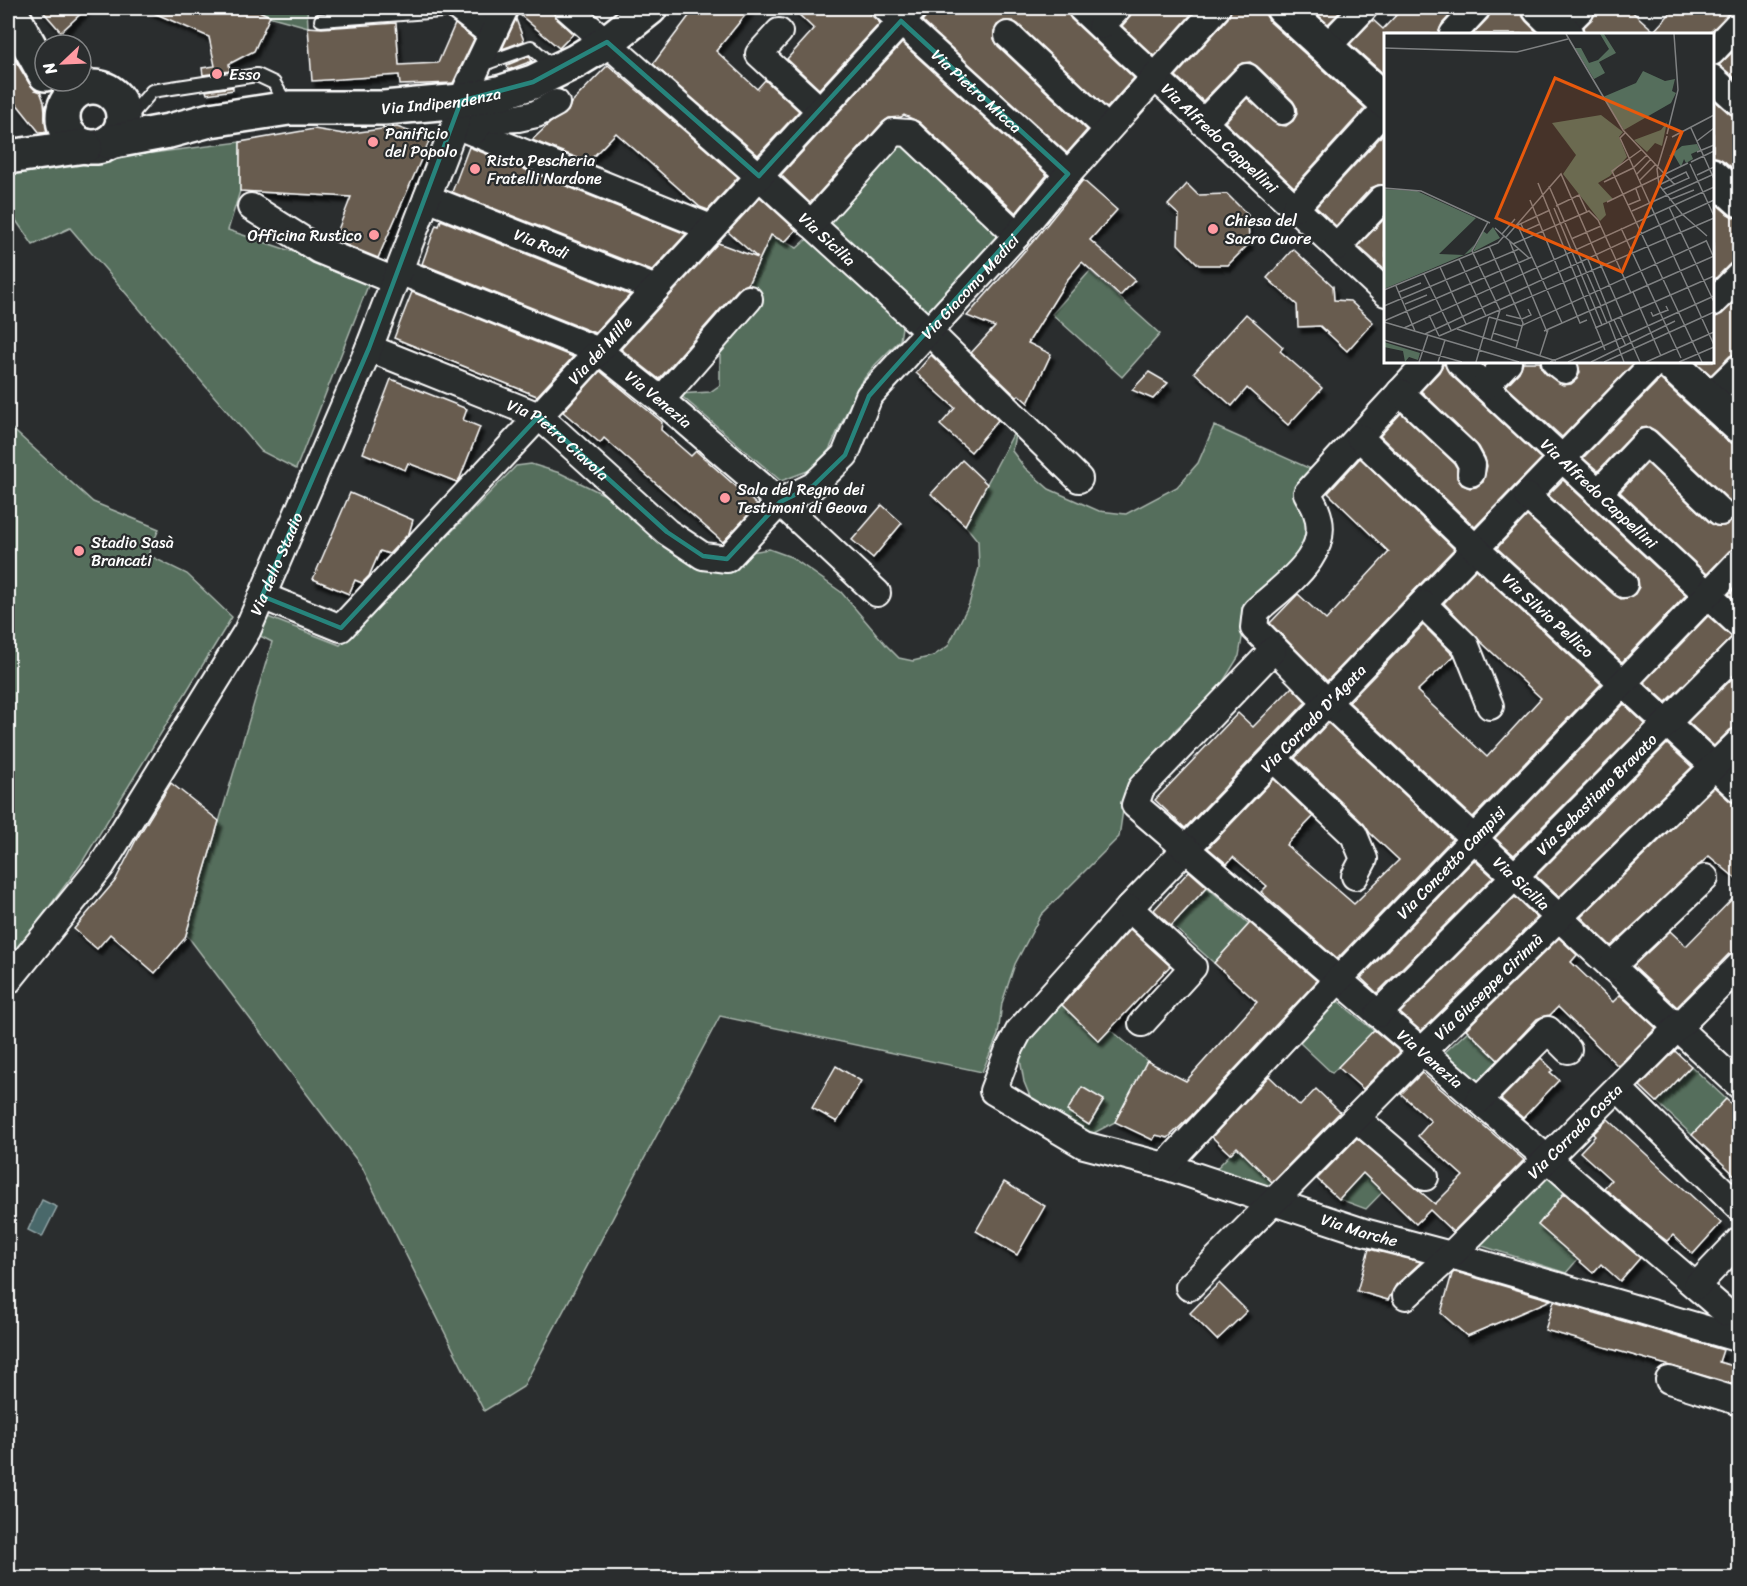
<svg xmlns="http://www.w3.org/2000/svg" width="1747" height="1586" viewBox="0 0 1747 1586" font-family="Sriracha,sans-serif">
  <defs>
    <filter id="shadow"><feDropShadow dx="3.5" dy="6" stdDeviation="1.5" flood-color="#0009"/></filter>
  </defs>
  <rect width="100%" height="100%" fill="#2a2d2e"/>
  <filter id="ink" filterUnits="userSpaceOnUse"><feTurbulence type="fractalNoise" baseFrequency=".0167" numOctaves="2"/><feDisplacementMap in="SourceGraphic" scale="12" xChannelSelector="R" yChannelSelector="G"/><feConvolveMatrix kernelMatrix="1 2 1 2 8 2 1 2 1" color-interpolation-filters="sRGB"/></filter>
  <g filter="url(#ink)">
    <g fill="#556e5c" stroke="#aab6ae" stroke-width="1.5">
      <path d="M252 8H307L308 27 272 17Z"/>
      <path d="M240 142V191L228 230 371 278 296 469 261 451 70 228 33 245 8 209V171Z"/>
      <path d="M903 143 1000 234 996 241 929 312H919L825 219 892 144Z"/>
      <path d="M773 236 797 248 806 240 816 238 901 316 902 327 900 340 875 365 859 385 829 450 810 470 781 481 679 394 710 392 720 385V349L754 314 758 289 748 284 767 243Z"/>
      <path d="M1090 271 1160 334 1122 377 1052 314Z"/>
      <path d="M8 425 93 502 159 529 148 555 187 574 232 617 81 864 8 962Z"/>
      <path d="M1214 426 1313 470 1309 549 1243 632 1239 656 1216 693 1176 729 1160 752 1132 784 1123 810 1119 837 1041 915 1015 964 1002 1003 998 1035 982 1072 720 1016 523 1387 484 1411 362 1167 186 934 272 642 260 636 268 617 340 645 516 466 531 464 560 473 605 495 676 552 745 553 769 549 791 557 841 592 886 645 899 658 913 661 933 656 948 646 969 604 979 568 978 541 965 525 1016 429 1012 451 1025 468 1049 489 1099 511 1126 514 1177 487 1198 463Z"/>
      <path d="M1207 887 1249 924 1214 963 1172 925Z"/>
      <path d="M1338 1001 1374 1031 1332 1073 1299 1042Z"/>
      <path d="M1059 1002 1099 1041 1110 1029 1147 1061 1115 1122 1094 1133 1068 1125 1031 1099 1024 1082 1019 1053 1024 1036Z"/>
      <path d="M1468 1031 1502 1064 1482 1084 1444 1053Z"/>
      <path d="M1691 1066 1726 1099 1692 1135 1657 1102Z"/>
      <path d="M1288 1094 1248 1157 1272 1182 1264 1189 1216 1169Z"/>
      <path d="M1380 1155 1402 1172 1366 1209 1339 1199Z"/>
      <path d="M1546 1176 1564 1193 1538 1225 1578 1259 1566 1273 1476 1244Z"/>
    </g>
    <path fill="#49676a" stroke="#92a4a6" stroke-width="1.5" d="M42 1200 57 1207 42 1237 28 1230Z"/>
    <g fill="#685c4f" stroke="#fff" stroke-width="1.5" filter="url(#shadow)">
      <path d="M40 8H87L61 32Z"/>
      <path d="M143 8H252L270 16 254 51 229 64 230 71 203 75 202 68 215 66 209 37Z"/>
      <path d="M520 8H552L557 19 573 34 559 48 519 14Z"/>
      <path d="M695 8H751L716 51 757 89 765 80 799 111 758 155 653 64Z"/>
      <path d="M792 8H863L880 23 819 89 787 59 814 29Z"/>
      <path d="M933 8H1066L1071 19 1134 78 1107 108 1018 24 1012 21H1004L997 25 994 31V39L998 46 1087 130 1067 153 922 21Z"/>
      <path d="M1133 8H1197L1154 56 1122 26 1129 18Z"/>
      <path d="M1232 8H1265V14L1270 22 1365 108 1294 187 1225 122 1247 98 1278 125 1286 126 1293 121 1297 114 1296 106 1293 101 1257 66 1250 62 1242 63 1237 66 1203 101 1176 76 1228 18Z"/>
      <path d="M1310 8H1344L1328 24Z"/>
      <path d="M1403 8H1457L1442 24 1438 34H1386V76L1350 44 1373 20 1383 29Z"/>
      <path d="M1492 8H1521V14L1526 21 1539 34H1473L1488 18Z"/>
      <path d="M1597 8H1628L1654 31 1675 8 1734 9 1708 34H1584L1583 28 1593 18Z"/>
      <path d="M516 19 524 41 502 49Z"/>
      <path d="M396 23 399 65 438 63 455 24 474 39 453 83 400 85 399 75 312 81 308 27 322 28Z"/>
      <path d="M902 43 1047 175 1016 213 919 122 904 115 901 117 889 118 883 122 810 203 781 175Z"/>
      <path d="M1740 45V82L1719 65Z"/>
      <path d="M8 48 29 83 35 90 40 91 44 102 47 132 40 133 8 93Z"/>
      <path d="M529 56 532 61 508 70 507 65Z"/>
      <path d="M608 65 738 177 708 210 700 207 616 133 588 162 532 140 550 123 568 111 571 103Z"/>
      <path d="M233 87V90L207 94 206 91Z"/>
      <path d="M1713 99 1730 114 1740 118V174L1724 161 1713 157Z"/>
      <path d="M397 127 430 139 378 258 334 240 351 197 240 191V142L314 129 344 134Z"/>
      <path d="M1386 131V185H1378L1371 188 1336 226 1316 207Z"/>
      <path d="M469 147 686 234 652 271 452 192Z"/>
      <path d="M1083 180 1117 210 1090 240 1135 280 1120 296 1082 262 1067 280 1028 343 1051 354 1028 403 1019 395 1017 397 971 353 995 327 967 316 1036 238Z"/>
      <path d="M1187 184 1198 195 1227 194 1248 215 1249 244 1228 265H1199L1178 244 1179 215 1168 205Z"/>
      <path d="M760 197 796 230 785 242 771 235 748 284 738 289 659 379 621 349 718 243 758 258 728 232Z"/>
      <path d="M1713 201 1728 214 1740 218V260L1730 264 1713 281Z"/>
      <path d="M1386 217V271L1358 246Z"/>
      <path d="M441 220 630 295 595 333 422 264 436 225 439 226Z"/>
      <path d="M1293 249 1333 286 1334 300 1350 301 1373 322 1347 351 1320 326 1298 327 1297 305 1267 278Z"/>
      <path d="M412 292 573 357 537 396 436 355 394 338Z"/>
      <path d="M1740 297V352L1730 356 1711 375 1696 362H1713V318L1722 314Z"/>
      <path d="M1246 314 1283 347 1280 351 1322 388 1288 425 1247 388 1232 406 1194 372Z"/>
      <path d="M931 355 998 420 971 452 940 425 955 408 916 373Z"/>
      <path d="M1523 362H1540L1541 368 1546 374 1563 385 1571 384 1577 379 1580 372 1577 362H1635L1562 437 1506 386 1519 372Z"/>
      <path d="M1444 363 1449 373 1541 459 1475 527 1380 436 1401 413 1454 463 1457 468V478L1462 485 1470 488 1476 487 1483 482 1487 466 1485 458 1479 447 1421 391 1439 372Z"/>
      <path d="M600 371 662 422 661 430 691 456 696 451 757 505 723 542 604 438 600 443 563 412Z"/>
      <path d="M1149 372 1168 383 1153 399 1132 390Z"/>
      <path d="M391 379 467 409 463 420 480 427 460 478 457 482 408 463 405 470 363 453Z"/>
      <path d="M1660 379 1727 441 1740 445V546L1729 551 1707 574 1620 492 1647 463 1710 523 1716 526H1724L1731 522 1734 516V508L1731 502 1656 431 1649 427 1641 428 1636 431 1598 471 1583 458Z"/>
      <path d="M1360 458 1454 549 1327 681 1270 623 1298 594 1326 620 1389 552 1328 493Z"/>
      <path d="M962 460 987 484 965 525 931 494Z"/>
      <path d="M1563 480 1686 595 1622 662 1497 548 1527 516 1614 595 1621 599 1628 598 1635 594 1639 587 1638 579 1634 573 1548 495Z"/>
      <path d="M350 493 413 520 409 533 389 554 380 551 369 576 362 583 355 580 349 594 313 579Z"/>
      <path d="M882 505 902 523 873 558 852 540Z"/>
      <path d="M1476 569 1601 684 1473 817 1349 702 1423 625 1454 656 1417 691 1487 757 1541 698 1480 641 1444 603Z"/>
      <path d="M1740 583V604L1729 594Z"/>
      <path d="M1708 616 1732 637 1666 702 1644 682Z"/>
      <path d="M1740 671V726L1730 730 1714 746 1688 722Z"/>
      <path d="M1292 687 1306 702 1185 828 1155 800 1238 713 1253 727Z"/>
      <path d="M1624 704 1645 724 1514 855 1495 838Z"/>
      <path d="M1328 723 1452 839 1337 959 1261 892 1267 886 1233 857 1227 864 1208 848 1274 779 1313 817 1286 845 1354 904 1399 860 1370 833 1364 824 1295 758Z"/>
      <path d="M1667 744 1692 767 1559 897 1536 876Z"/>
      <path d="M171 783 219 821 185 938 155 973 110 934 97 949 74 929 115 881 136 840Z"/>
      <path d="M1714 787 1730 801 1740 805V882L1709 856 1611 946 1581 917Z"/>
      <path d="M1474 860 1493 877 1377 993 1361 978Z"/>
      <path d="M1189 871 1207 887 1171 926 1154 910Z"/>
      <path d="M1740 891V950L1729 954 1677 1007 1633 966 1670 931 1686 946Z"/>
      <path d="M1515 897 1537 918 1421 1031 1400 1013Z"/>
      <path d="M1250 923 1317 981 1191 1116 1168 1138 1156 1135 1153 1140 1115 1122 1147 1061 1186 1081 1257 1002 1214 963Z"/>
      <path d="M1130 929 1170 966 1099 1041 1062 1005Z"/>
      <path d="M1559 938 1577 955 1571 962 1613 1002 1620 995 1656 1028 1618 1066 1558 1007 1550 1015 1544 1016 1537 1019 1498 1060 1466 1029Z"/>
      <path d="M1374 1030 1400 1052 1363 1089 1338 1067Z"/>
      <path d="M1675 1051 1691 1066 1657 1102 1640 1086Z"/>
      <path d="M1541 1058 1553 1070 1550 1072 1559 1080 1523 1118 1501 1099Z"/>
      <path d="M836 1066 861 1081 837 1122 812 1108Z"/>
      <path d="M1422 1073 1524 1160 1453 1232 1430 1210 1416 1224 1363 1173 1339 1199 1317 1179 1357 1138 1435 1204 1463 1176 1418 1136 1431 1121 1401 1094Z"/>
      <path d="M1269 1076 1300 1106 1316 1089 1340 1112 1272 1182 1237 1147 1230 1154 1212 1137Z"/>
      <path d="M1082 1087 1104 1100 1089 1125 1067 1111Z"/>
      <path d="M1726 1099 1740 1112V1180L1692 1135Z"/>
      <path d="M1608 1119 1721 1223 1693 1254 1673 1235 1667 1241 1659 1235 1604 1188 1611 1180 1580 1152 1595 1136 1593 1134Z"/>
      <path d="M1004 1182 1045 1206 1017 1255 976 1231Z"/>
      <path d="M1564 1193 1640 1258 1620 1281 1601 1264 1593 1273 1538 1225Z"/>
      <path d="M1369 1249 1421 1262 1396 1285 1388 1300 1357 1291Z"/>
      <path d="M1454 1272 1463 1274 1551 1300 1467 1336 1441 1313 1452 1274Z"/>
      <path d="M1219 1283 1247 1311 1217 1340 1190 1313Z"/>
      <path d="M1554 1301 1723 1350 1719 1362 1740 1368V1386L1545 1330Z"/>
    </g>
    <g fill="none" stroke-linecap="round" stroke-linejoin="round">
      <g stroke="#fff" stroke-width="16">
        <g id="lane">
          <path d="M321 20 442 11 444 8"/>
          <path d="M481 65 531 47 554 68"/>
          <path d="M133 113 152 91 257 75 274 83 288 107"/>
        </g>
      </g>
      <g stroke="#fff" stroke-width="30">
        <g id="street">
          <path d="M458 8 492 34"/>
          <path id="s1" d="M567 8 759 176 928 331 1079 479"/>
          <path id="s2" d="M886 8 1068 174"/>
          <path id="s3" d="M1081 8 1386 293"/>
          <path d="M1101 26 1118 8"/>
          <path d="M1561 29 1582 8"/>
          <path d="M779 32 759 54 820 110"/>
          <path d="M1453 34 1477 8"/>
          <path d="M1008 35 1108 129"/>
          <path d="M1326 48 1364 8"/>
          <path d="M1712 52 1740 22"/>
          <path d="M1712 78 1740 103"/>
          <path d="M1203 123 1247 77 1282 111"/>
          <path d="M455 125 711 228"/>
          <path d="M473 132 484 120 518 118 536 114 556 103"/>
          <path id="s4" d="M427 198 656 289"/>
          <path d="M251 207 319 250 395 281"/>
          <path d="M1295 208 1386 108"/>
          <path d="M811 224 894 132 909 133 1017 235"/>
          <path d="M1337 247 1382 199 1386 202"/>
          <path id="s5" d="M399 271 599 351 661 400 780 502 877 593"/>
          <path d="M1712 303 1740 275"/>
          <path id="s6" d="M369 348 539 416 667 532 703 556 727 559 780 502 813 486 845 455 869 396 1017 235 1068 174 1217 8"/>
          <path id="s7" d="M1428 362 1307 493C1310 499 1314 504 1316 510 1334 554 1284 585 1256 611L1254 628 1328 703 1740 1086"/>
          <path id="s8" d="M1459 362 1740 625"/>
          <path d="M1555 362 1565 370"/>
          <path id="s9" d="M1655 362 1129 908 1019 1031 1008 1052 993 1091 1084 1145 1165 1166 1364 1232 1451 1255 1740 1339"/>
          <path d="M1485 386 1508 362"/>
          <path d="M1400 392 1466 454 1472 465 1471 473"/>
          <path d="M1708 398 1740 367"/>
          <path d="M661 400 749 299"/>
          <path id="s10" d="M1359 437 1476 549 1740 790"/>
          <path d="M1598 493 1646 442 1720 512"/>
          <path d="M1527 496 1624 584"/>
          <path id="s11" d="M262 596 341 628 539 416 914 8"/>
          <path d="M1423 604 1466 646 1490 706"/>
          <path id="s12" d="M1273 650 1141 788 1135 805 1727 1313"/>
          <path d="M1274 759 1354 835 1364 859 1355 876"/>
          <path d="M1129 908 1193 967 1142 1023"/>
          <path d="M1611 967 1705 878"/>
          <path id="s13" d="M8 981 102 865 247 631 369 348 455 125 461 101 505 8"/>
          <path id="s14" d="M1378 1014 1740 649"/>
          <path d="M1618 1088 1740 1208"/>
          <path d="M1479 1100 1548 1030 1568 1050"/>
          <path d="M1356 1118 1425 1177"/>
          <path id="s15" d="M1165 1166 1339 979 1740 561"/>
          <path d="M1696 1286 1740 1240"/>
          <path id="s16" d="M1189 1287 1422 1051 1740 741"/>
          <path id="s17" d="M1406 1296 1451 1255 1740 965"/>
          <path d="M1669 1380 1740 1402"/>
        </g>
      </g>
      <g stroke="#fff" stroke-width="38">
        <g id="secondary">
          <path d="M1283 8 1386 102"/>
          <path d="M1539 8 1566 34"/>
          <path d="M12 14 45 74"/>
          <circle cx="93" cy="117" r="30"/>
          <path id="s18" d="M109 142 169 131 210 120 289 108H384L461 101 502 92 533 82 576 61 607 42 650 8"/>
          <path d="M8 157 85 146"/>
          <path d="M1712 175 1740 200"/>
          <path d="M1669 362 1740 427"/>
        </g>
      </g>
      <use href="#lane" stroke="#2a2d2e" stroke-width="12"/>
      <use href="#street" stroke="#2a2d2e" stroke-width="26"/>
      <use href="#secondary" stroke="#2a2d2e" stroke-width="33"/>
    </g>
  </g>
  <path fill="none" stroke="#27847c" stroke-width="4.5" stroke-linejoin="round" d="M901 21 1068 174 869 396 845 455 813 486 780 502 727 559 703 556 667 532 539 416 341 628 262 596 369 348 461 101 533 82 607 42 759 176Z"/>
  <g fill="#ff9aa2" stroke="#2a2d2e" stroke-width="2">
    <circle cx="217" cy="74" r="6"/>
    <circle cx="373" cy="142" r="6"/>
    <circle cx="475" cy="169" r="6"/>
    <circle cx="1213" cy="229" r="6"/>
    <circle cx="374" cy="235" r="6"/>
    <circle cx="725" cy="498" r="6"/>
    <circle cx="79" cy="551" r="6"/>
  </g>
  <g text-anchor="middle" stroke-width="4.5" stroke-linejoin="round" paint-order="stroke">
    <g font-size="16" fill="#fff" stroke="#2a2d2e" text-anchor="start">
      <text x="229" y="80">Esso</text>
      <text x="385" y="139">Panificio<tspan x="385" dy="18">del Popolo</tspan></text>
      <text x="487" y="166">Risto Pescheria<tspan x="487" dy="18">Fratelli Nardone</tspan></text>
      <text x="1225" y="226">Chiesa del<tspan x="1225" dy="18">Sacro Cuore</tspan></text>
      <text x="362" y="241" text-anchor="end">Officina Rustico</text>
      <text x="737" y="495">Sala del Regno dei<tspan x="737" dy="18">Testimoni di Geova</tspan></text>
      <text x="91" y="548">Stadio Sasà<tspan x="91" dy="18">Brancati</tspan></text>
    </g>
    <g font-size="16" fill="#fff" stroke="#2a2d2e">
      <text dy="6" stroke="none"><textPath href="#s2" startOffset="123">Via Pietro Micca</textPath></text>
      <text dy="6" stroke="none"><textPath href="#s18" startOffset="336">Via Indipendenza</textPath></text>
      <text dy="6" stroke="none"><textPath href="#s3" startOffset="190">Via Alfredo Cappellini</textPath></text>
      <text dy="6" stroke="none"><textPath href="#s1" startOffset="348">Via Sicilia</textPath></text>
      <text dy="6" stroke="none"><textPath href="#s4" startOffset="123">Via Rodi</textPath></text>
      <text dy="6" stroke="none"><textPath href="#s6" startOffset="795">Via Giacomo Medici</textPath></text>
      <text dy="6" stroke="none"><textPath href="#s11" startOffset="465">Via dei Mille</textPath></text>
      <text dy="6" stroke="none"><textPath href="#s5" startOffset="292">Via Venezia</textPath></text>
      <text dy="6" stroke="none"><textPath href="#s6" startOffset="212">Via Pietro Ciavola</textPath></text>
      <text dy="6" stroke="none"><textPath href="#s8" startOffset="192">Via Alfredo Cappellini</textPath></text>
      <text dy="6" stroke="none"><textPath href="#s13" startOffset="498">Via dello Stadio</textPath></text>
      <text dy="6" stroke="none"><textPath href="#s10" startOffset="260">Via Silvio Pellico</textPath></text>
      <text transform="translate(1313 718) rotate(-46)" y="6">Via Corrado D'Agata</text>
      <text dy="6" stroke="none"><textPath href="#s14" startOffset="310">Via Sebastiano Bravato</textPath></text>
      <text dy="6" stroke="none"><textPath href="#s15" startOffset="417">Via Concetto Campisi</textPath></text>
      <text dy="6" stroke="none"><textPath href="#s7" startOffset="711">Via Sicilia</textPath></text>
      <text dy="6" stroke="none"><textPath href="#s16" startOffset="424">Via Giuseppe Cirinnà</textPath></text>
      <text dy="6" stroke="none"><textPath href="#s12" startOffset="598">Via Venezia</textPath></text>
      <text dy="6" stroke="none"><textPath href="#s17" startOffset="236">Via Corrado Costa</textPath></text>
      <text dy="6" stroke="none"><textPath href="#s9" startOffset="1383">Via Marche</textPath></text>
    </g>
  </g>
  <g transform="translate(1384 33)">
    <rect width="330" height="330" fill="#2a2d2e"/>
    <path d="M216 1H220L232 20 215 29 221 40 210 46 191 15H197L205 30 214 27 225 16ZM259 38 281 48 291 46 288 58 292 60 287 70 240 97 219 64 252 50ZM217 82 239 99 235 104 243 124 226 143 214 150 229 166 219 170 222 182 216 188 179 141 192 122 168 90ZM283 89 278 113 271 110 263 119 250 107 277 97ZM313 111 316 117 307 121 309 126 302 130 300 126 297 134 290 122 285 123 298 113ZM0 156 33 158 92 185 55 221 80 222 91 211 87 219 0 256ZM109 194 116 205 89 219 99 198 103 201ZM0 309 36 320 34 327 25 324 21 329 19 318 0 314Z" fill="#556e5c"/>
    <path fill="none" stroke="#7f8182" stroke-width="1.5" d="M182 1 239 97 291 152M0 15 133 19 184 6M307 95 330 146M241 100 236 105 330 312M283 101 294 57 290 1M283 103 273 136 275 152 298 181 323 203M288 104 330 82M313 108 330 95M257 117 228 138 318 329M313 119 330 112M307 129 330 118M306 131 330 183M252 142 267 126M313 142 330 134M255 148 272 131M220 149 249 135 263 122M154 150 221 317M275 152 302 139 305 145 278 157M165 153 217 273M0 155 37 158 106 190M146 167 196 290 203 287M285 167 310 157M223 169 304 130M244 172 256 167 252 156M172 173 195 162 203 179M285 174 330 269M170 175 218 292M248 178 330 141M104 189 88 218 116 277 107 307M133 191 178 290M137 191 140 198 156 191M134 192 166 177M111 195 145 225M237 195 297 325M118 201 131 186M122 204 177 141 239 283M187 206 217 193M125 207 163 299M322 207 330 225M129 211 205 178 214 187 247 260M105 213 139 290 132 315M203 224 222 271M75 226 102 283M56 234 82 291M40 241 67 297M12 253 31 298M0 257 114 210 120 203M15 259 37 250M249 259 277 323M21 271 43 262M222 271 228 288M0 273 135 216M216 273 223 290M267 279 269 283 284 277 282 273M45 282 55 303M122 282 138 286 147 282 144 276M105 284 138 293M236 284 256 329M230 287 242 313M0 288 148 224M0 289 135 329M225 289 240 329M139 292 322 208M20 295 330 154M211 295 330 243M73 296 172 328M160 298 330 223M109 300 134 308M41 301 330 167M55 303 330 185M0 307 78 329M156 322 164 297M35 329 44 302M54 329 61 307M92 329 105 284M166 329 217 308M184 329 330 263M207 329 291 288M220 329 330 279M262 329 330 299M295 329 330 314"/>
    <path fill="#e8590c" fill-opacity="0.15" stroke="#e8590c" stroke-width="3" d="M171 45 298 99 238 239 112 185Z"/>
    <rect width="330" height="330" fill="none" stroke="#fff" stroke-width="3"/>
  </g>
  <rect width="1747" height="1586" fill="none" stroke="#2a2d2e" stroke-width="30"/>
  <rect x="15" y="15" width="1717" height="1556" fill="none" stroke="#fff" stroke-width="2" filter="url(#ink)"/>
  <g transform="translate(63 63) rotate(247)"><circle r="28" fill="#2a2d2e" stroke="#7f8182" stroke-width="1.5"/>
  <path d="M0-4.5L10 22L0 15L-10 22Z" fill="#ff9aa2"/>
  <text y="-9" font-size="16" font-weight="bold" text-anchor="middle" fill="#ffffff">N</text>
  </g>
</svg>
